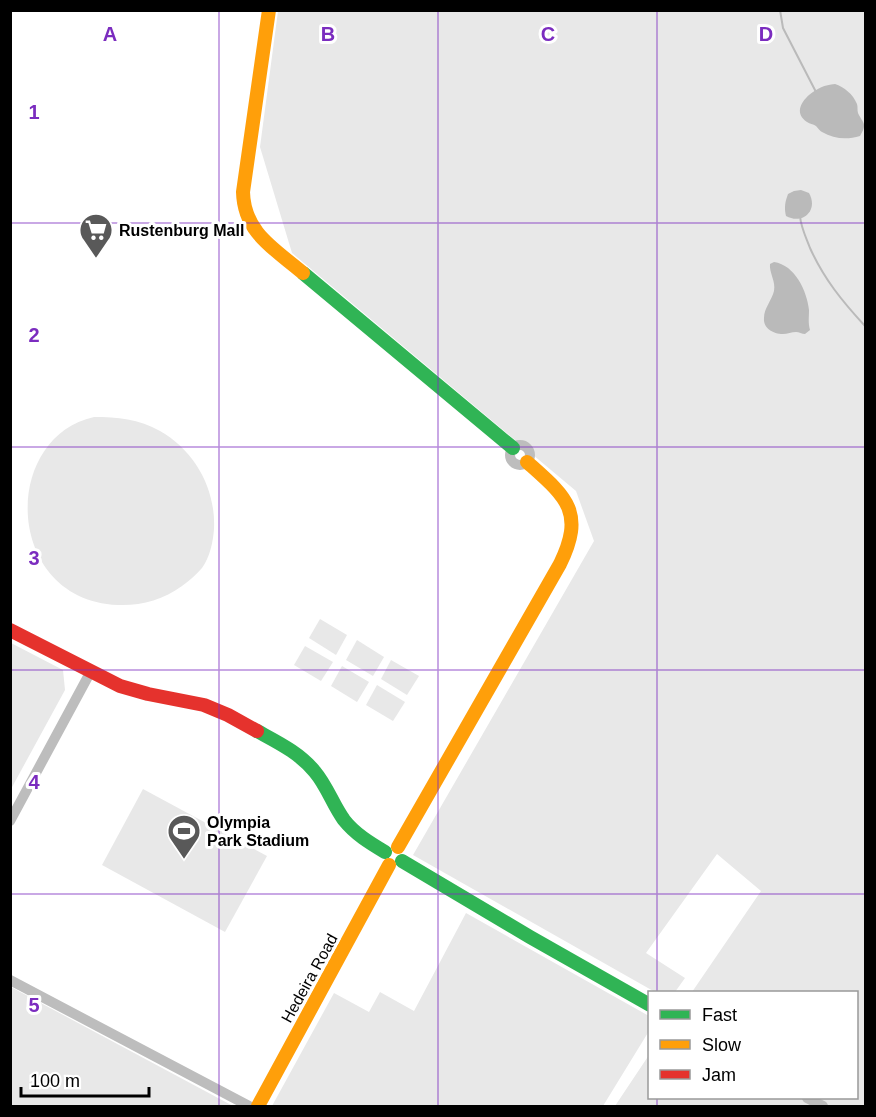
<svg xmlns="http://www.w3.org/2000/svg" width="876" height="1117" viewBox="0 0 876 1117" font-family="Helvetica,sans-serif">
  <rect width="100%" height="100%" fill="#fff"/>
  <g fill="#e8e8e8">
    <path d="M278 11H865V1106H615L649 1055 650 1098H856V992H692L761 891 717 854 646 953 685 978 675 992H655L413 855 594 541 576 491 292 253 260 147Z"/>
    <path d="M94 417C117 417 139 419 160 431 195 451 216 489 214 529 213 542 210 557 202 568 196 575 189 581 182 586 163 600 140 606 118 605 4 600 0 438 94 417Z"/>
    <path d="M320 619 347 635 336 655 309 638Z"/>
    <path d="M357 640 384 657 373 676 346 660Z"/>
    <path d="M11 643 63 670 65 690 11 789Z"/>
    <path d="M305 646 333 662 321 681 294 665Z"/>
    <path d="M391 660 419 676 407 695 381 679Z"/>
    <path d="M342 666 369 682 357 702 331 686Z"/>
    <path d="M377 685 405 702 393 721 366 705Z"/>
    <path d="M143 789 267 856 225 932 102 865Z"/>
    <path d="M466 913 649 1016V1031L603 1106H272L334 993 369 1012 380 992 414 1011Z"/>
    <path d="M11 987 233 1106H11Z"/>
  </g>
  <g fill="#bababa">
    <path d="M835 84C844 87 853 94 857 104 858 107 857 110 858 113 863 124 868 123 860 136 847 140 834 139 822 132 820 131 818 128 816 126 813 124 810 124 807 122 795 114 800 103 809 95 818 88 824 85 835 84Z"/>
    <path d="M801 190 809 193C819 211 802 225 786 216 784 208 785 202 788 194L794 191Z"/>
    <path d="M774 262C795 265 807 291 809 310 809 318 808 322 810 330L805 334C802 334 799 332 796 332 792 332 787 334 783 334 773 334 763 328 764 318 764 308 772 300 774 291 776 281 769 273 770 264Z"/>
  </g>
  <g fill="none" stroke-linecap="round" stroke-linejoin="round">
    <g stroke="#bababa" stroke-width="2">
      <path d="M780 10 783 28 816 92"/>
      <path d="M800 216C801 228 806 237 810 248 824 279 842 301 865 326"/>
    </g>
    <g stroke="#bdbdbd" stroke-width="10">
      <circle cx="520" cy="455" r="10"/>
      <path d="M10 821 91 671"/>
      <path d="M10 980 249 1106"/>
      <path d="M807 1098 823 1106"/>
    </g>
    <g stroke="#30b455" stroke-width="14">
      <path d="M303 273 513 448"/>
      <path d="M257 731C277 742 300 753 315 772 327 786 333 805 344 820 355 834 370 843 385 852"/>
      <path d="M402 861 530 937 650 1005"/>
    </g>
    <g stroke="#ff9f0a" stroke-width="14">
      <path d="M269 10 243 192C244 233 275 249 303 273"/>
      <path d="M398 847 560 564C586 511 565 496 527 462"/>
      <path d="M258 1106 389 865"/>
    </g>
    <path stroke="#e5322d" stroke-width="14" d="M10 630 120 686 148 694 204 705 228 715 257 731"/>
  </g>
  <path fill="none" stroke="#7b2cbf" stroke-width="1.5" stroke-opacity="0.55" d="M219 10V1106M438 10V1106M657 10V992M10 223H866M10 447H866M10 670H866M10 894H866M657 1098V1106"/>
  <defs>
    <g id="supermarket-pin" transform="scale(1.725)"><path d="M0 17L-7.5 6A9.5 9.5 0 1 1 7.5 6Z" fill="#595959" stroke="#fff"/><path d="M-6-5.5h2.5l.6 2H6L4.5 2H-2.5L-4.4-4H-6ZM-1.5 3.2a1.3 1.3 0 1 0 .1 0ZM3 3.2a1.3 1.3 0 1 0 .1 0Z" fill="#fff"/></g>
    <g id="stadium-pin" transform="scale(1.725)"><path d="M0 17L-7.5 6A9.5 9.5 0 1 1 7.5 6Z" fill="#595959" stroke="#fff"/><path d="M0-5a6.5 5 0 1 0 0 10a6.5 5 0 1 0 0-10ZM-3.5-1.8h7v3.6h-7Z" fill="#fff"/></g>
  </defs>
  <g fill-rule="evenodd">
    <use href="#supermarket-pin" x="96" y="230"/>
    <use href="#stadium-pin" x="184" y="831"/>
  </g>
  <g text-anchor="middle" stroke-width="6" stroke-linejoin="round" paint-order="stroke">
    <g font-size="16" font-weight="bold" fill="#000" stroke="#fff" text-anchor="start">
      <text x="119" y="236">Rustenburg Mall</text>
      <text x="207" y="828">Olympia<tspan x="207" dy="18">Park Stadium</tspan></text>
    </g>
    <g font-size="16" fill="#000" stroke="#fff">
      <text transform="translate(309 978) rotate(-61)" y="6">Hedeira Road</text>
    </g>
  </g>
  <g font-size="20" text-anchor="middle" font-weight="bold" fill="#7b2cbf" stroke="#fff" stroke-width="6" stroke-linejoin="round" paint-order="stroke">
    <text x="110" y="41">A</text>
    <text x="328" y="41">B</text>
    <text x="548" y="41">C</text>
    <text x="766" y="41">D</text>
    <text x="34" y="119">1</text>
    <text x="34" y="342">2</text>
    <text x="34" y="565">3</text>
    <text x="34" y="789">4</text>
    <text x="34" y="1012">5</text>
  </g>
  <rect width="876" height="1117" fill="none" stroke="#000000" stroke-width="24"/>
  <rect x="648" y="991" width="210" height="108" fill="#ffffff" stroke="#999999" stroke-width="1.5"/>
  <rect x="660" y="1010" width="30" height="9" fill="#30b455" stroke="#999999" stroke-width="1.5"/>
  <text x="702" y="1021" font-size="18" fill="#000000">Fast</text>
  <rect x="660" y="1040" width="30" height="9" fill="#ff9f0a" stroke="#999999" stroke-width="1.5"/>
  <text x="702" y="1051" font-size="18" fill="#000000">Slow</text>
  <rect x="660" y="1070" width="30" height="9" fill="#e5322d" stroke="#999999" stroke-width="1.5"/>
  <text x="702" y="1081" font-size="18" fill="#000000">Jam</text>
  <path d="M21 1087v9h128v-9" fill="none" stroke="#000000" stroke-width="3"/>
  <text x="30" y="1087" font-size="18" fill="#000000" stroke="#ffffff" stroke-width="4.5" paint-order="stroke">100 m</text>
</svg>
